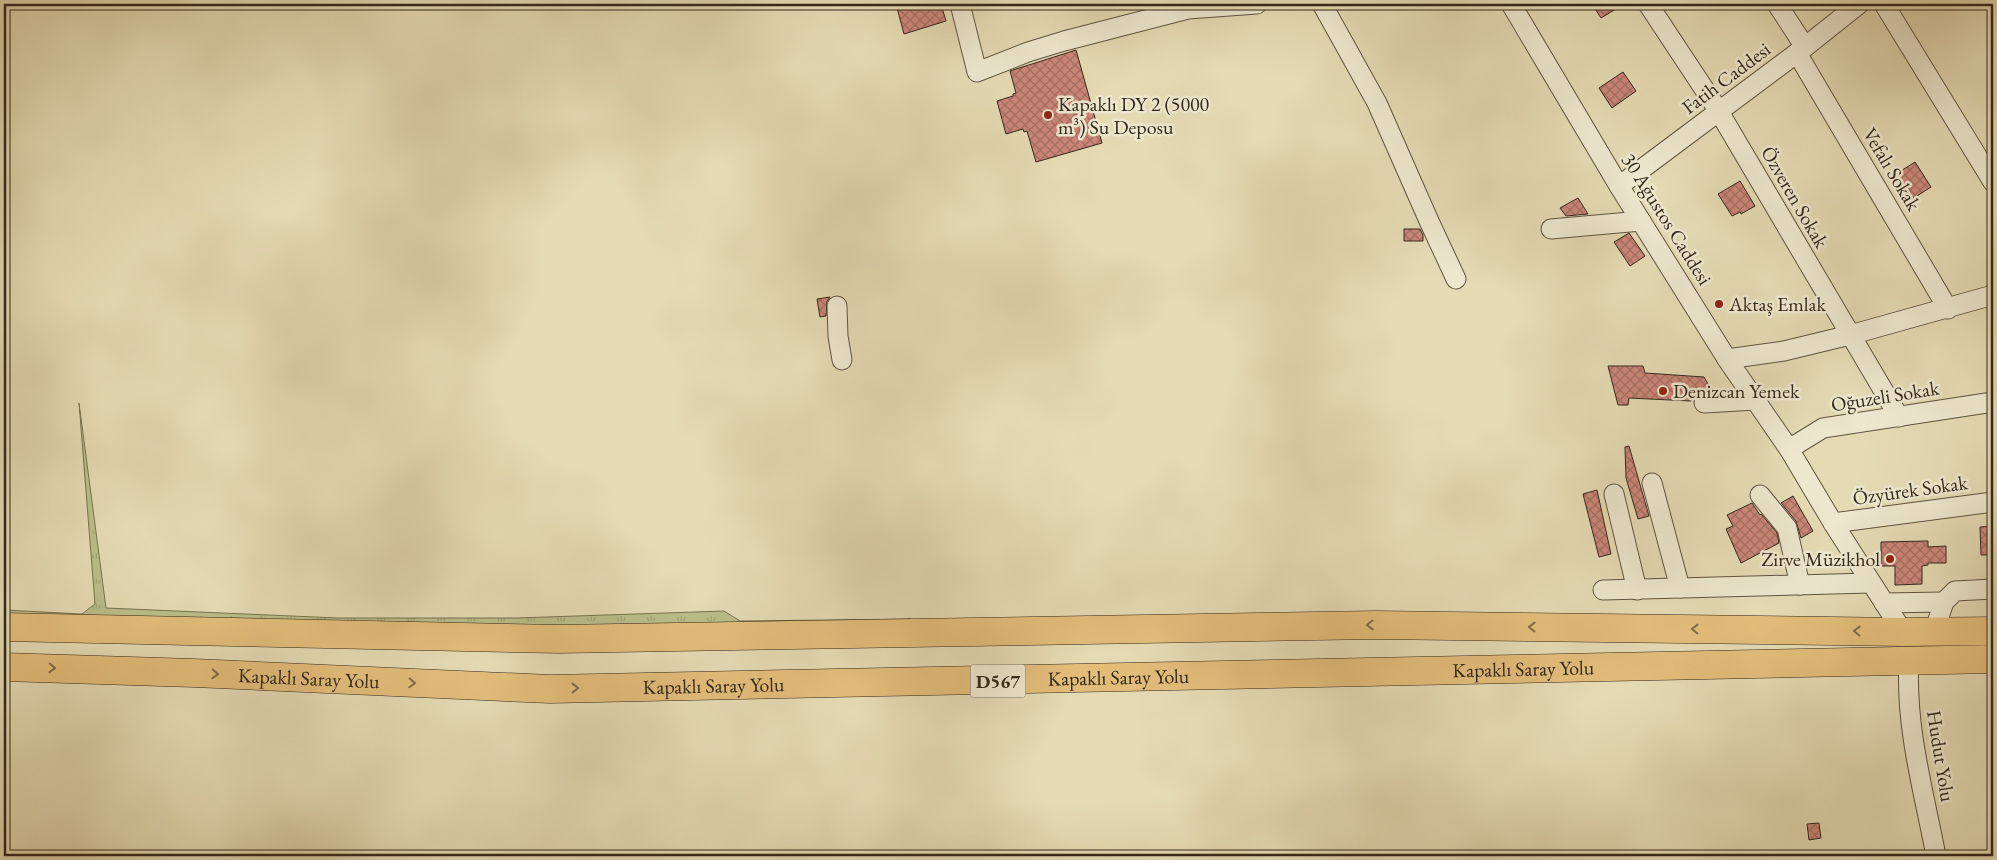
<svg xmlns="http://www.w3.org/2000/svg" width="1997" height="860" viewBox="0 0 1997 860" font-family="'EB Garamond',serif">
  <defs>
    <pattern id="grass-tufts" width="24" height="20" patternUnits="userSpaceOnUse" patternTransform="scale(1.25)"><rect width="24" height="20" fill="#babe89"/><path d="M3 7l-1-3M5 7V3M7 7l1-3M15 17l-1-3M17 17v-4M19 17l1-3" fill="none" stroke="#a0a376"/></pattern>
    <pattern id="building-cross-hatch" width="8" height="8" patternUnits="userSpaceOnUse" patternTransform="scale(1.25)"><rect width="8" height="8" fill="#cb8779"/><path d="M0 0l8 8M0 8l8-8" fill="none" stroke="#a66e62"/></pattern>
  </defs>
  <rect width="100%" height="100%" fill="#e4dab4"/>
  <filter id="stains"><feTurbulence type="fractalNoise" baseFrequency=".004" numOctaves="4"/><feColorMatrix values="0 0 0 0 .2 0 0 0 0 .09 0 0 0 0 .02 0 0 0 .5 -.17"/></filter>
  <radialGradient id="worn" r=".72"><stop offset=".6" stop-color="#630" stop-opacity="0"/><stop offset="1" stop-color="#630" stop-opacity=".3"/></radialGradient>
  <path fill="url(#grass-tufts)" stroke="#777352" d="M79 403 106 608 338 618H517L724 611 740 621 911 619 811 631 4 617V610L82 614 95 604Z"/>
  <g fill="url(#building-cross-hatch)" stroke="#34281b">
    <path d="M896 4H941L946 21 904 34Z"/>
    <path d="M1592 4H1624L1601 18Z"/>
    <path d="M1076 50 1102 143 1036 162 1027 131 1024 132 1023 129 1006 134 997 101 1013 96V94L1016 93 1010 71Z"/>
    <path d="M1623 72 1636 91 1612 108 1599 88Z"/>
    <path d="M1915 162 1931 187 1906 203 1890 178Z"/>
    <path d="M1740 181 1755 206 1741 214 1740 212 1732 216 1718 194Z"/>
    <path d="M1578 198 1588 214 1566 216 1560 208Z"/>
    <path d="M1404 229H1420L1423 235V241H1404Z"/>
    <path d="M1629 233 1645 256 1630 266 1614 242Z"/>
    <path d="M830 297 827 301 826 316 820 317 817 299Z"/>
    <path d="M1608 366H1643L1645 373 1704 377 1712 391 1698 393 1695 397H1691V401L1629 398 1628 405H1618Z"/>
    <path d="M1629 446 1649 516 1638 519 1626 478 1625 447Z"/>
    <path d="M1597 490 1611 554 1599 557 1583 494Z"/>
    <path d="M1793 496 1813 531 1801 538 1796 521 1781 503Z"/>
    <path d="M1752 503 1760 515 1761 514 1777 533 1779 543 1741 563 1726 529 1733 526 1727 515Z"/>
    <path d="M1993 526V555H1981L1980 527Z"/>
    <path d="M1928 541V547L1946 546V563H1928V565L1922 566V584L1895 585V566H1881V542Z"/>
    <path d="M1819 823 1821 838 1809 840 1807 824Z"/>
  </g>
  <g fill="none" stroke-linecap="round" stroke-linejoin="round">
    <g stroke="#605441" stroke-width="21">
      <g id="minor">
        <path d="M960 4 977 72 1028 52 1064 41 1188 9 1257 4"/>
        <path d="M1322 4 1377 103 1429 221 1456 279"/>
        <path d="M1511 4 1619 186 1727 359 1789 449 1833 523 1903 632"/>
        <path d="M1648 4 1718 110 1899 417"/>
        <path d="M1777 4 1805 47"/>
        <path d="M1884 4 1993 182"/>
        <path d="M1797 53 1948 309"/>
        <path d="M1619 186 1805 47 1859 4"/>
        <path d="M1551 229 1641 221"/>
        <path d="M837 306 838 336 842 360"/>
        <path d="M1727 359 1784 351 1850 335 1993 295"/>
        <path d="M1704 403 1756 400"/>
        <path d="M1789 449 1823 428 1993 402"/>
        <path d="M1652 483 1680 588"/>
        <path d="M1614 494 1637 590"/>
        <path d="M1760 495 1787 528 1800 585"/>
        <path d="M1833 523 1993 502"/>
        <path d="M1603 590 1871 583"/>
        <path d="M1884 603 1944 602"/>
        <path d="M1934 632 1944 602 1955 591 1993 589"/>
        <path d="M1909 661C1905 727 1924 792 1936 856"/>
      </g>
    </g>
    <g stroke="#34281b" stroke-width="29">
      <g id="highway">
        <path d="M4 627 559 639 1376 625 1903 632 1993 631"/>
        <path id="s1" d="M4 667 194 673 550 689 1993 659"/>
      </g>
    </g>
    <use href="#minor" stroke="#ede7ce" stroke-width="19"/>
    <use href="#highway" stroke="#e2bd7a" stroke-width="28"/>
  </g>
  <defs><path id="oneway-chevron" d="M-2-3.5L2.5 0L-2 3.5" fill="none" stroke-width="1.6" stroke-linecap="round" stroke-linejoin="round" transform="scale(1.25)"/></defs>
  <g stroke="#826b46">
    <use href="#oneway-chevron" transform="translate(1370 625) rotate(179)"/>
    <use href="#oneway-chevron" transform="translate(1532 627) rotate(-179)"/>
    <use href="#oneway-chevron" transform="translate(1695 629) rotate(-179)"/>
    <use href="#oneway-chevron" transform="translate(1857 631) rotate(-179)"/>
    <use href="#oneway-chevron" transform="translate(52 668) rotate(2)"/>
    <use href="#oneway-chevron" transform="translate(215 674) rotate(3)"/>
    <use href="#oneway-chevron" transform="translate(412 683) rotate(3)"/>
    <use href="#oneway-chevron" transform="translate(575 688) rotate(-1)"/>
  </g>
  <g fill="#8f2418" stroke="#ede7ce" stroke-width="2">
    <circle cx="1048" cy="115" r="5"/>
    <circle cx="1719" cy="304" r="5"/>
    <circle cx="1663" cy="391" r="5"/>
    <circle cx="1890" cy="559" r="5"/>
  </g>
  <g text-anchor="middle" stroke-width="5" stroke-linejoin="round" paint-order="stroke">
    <rect fill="#ede7ce" stroke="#6c6151" stroke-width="1" x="970.5" y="664.5" width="55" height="33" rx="4"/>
    <g font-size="19" font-weight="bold" fill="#34281b">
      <text x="998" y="688">D567</text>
    </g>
    <g font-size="20" fill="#34281b" stroke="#ede7ce">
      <text transform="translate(1726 78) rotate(-37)" y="7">Fatih Caddesi</text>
      <text transform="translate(1892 169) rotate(59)" y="7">Vefalı Sokak</text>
      <text transform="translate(1795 197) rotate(60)" y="7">Özveren Sokak</text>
      <text transform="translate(1667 219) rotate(58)" y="7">30 Ağustos Caddesi</text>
      <text transform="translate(1885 396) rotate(-9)" y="7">Oğuzeli Sokak</text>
      <text transform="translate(1910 490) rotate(-8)" y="7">Özyürek Sokak</text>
      <text dy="7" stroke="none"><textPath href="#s1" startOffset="1520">Kapaklı Saray Yolu</textPath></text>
      <text dy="7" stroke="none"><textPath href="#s1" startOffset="305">Kapaklı Saray Yolu</textPath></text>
      <text dy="7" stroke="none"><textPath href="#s1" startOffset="1115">Kapaklı Saray Yolu</textPath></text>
      <text dy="7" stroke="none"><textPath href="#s1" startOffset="710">Kapaklı Saray Yolu</textPath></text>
      <text transform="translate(1941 756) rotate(81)" y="7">Hudut Yolu</text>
    </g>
    <g font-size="20" fill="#34281b" stroke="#ede7ce" text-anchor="start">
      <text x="1058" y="111">Kapaklı DY 2 (5000<tspan x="1058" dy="23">m³) Su Deposu</tspan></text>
      <text x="1729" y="311">Aktaş Emlak</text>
      <text x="1673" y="398">Denizcan Yemek</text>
      <text x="1880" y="566" text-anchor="end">Zirve Müzikhol</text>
    </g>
  </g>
  <rect width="1997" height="860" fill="none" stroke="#e4dab4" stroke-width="20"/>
  <rect x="5" y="5" width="1987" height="850" fill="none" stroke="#34281b" stroke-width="2.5"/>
  <rect x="10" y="10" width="1977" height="840" fill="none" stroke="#34281b"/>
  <rect width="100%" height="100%" filter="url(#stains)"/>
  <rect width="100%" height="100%" fill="url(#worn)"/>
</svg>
